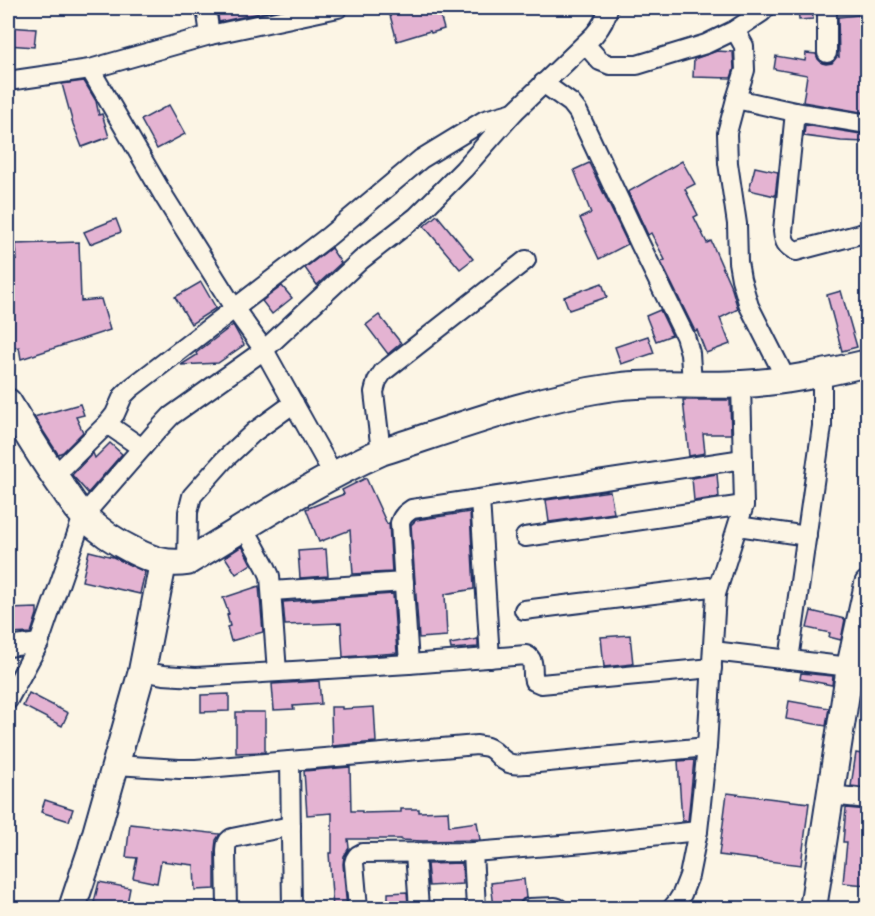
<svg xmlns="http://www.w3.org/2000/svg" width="875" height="916" viewBox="0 0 875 916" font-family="Itim,sans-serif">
  <rect width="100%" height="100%" fill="#fcf5e5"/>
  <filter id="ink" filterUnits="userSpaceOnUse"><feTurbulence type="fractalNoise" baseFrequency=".0167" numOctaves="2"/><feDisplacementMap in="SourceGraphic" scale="12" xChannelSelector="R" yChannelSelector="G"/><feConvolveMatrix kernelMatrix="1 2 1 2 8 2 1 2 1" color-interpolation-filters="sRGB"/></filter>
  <g filter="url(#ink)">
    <g fill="#e4b3d2" stroke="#1b2f5e" stroke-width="1.5">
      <path d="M217 8H283L219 22Z"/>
      <path d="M388 8H438L444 29 431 33 430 31 397 41Z"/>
      <path d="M798 8H812L813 19 799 20Z"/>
      <path d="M859 15V17L867 18V113L803 102 807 75 774 69 776 56 805 61 806 53 816 54 818 59 822 63 826 64 832 63 837 56 839 57 838 17Z"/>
      <path d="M8 27 36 29 34 47 8 45Z"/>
      <path d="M717 51 733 52 734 69 731 78 693 77 694 59Z"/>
      <path d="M84 81 96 101 99 115 102 114 109 137 82 147 73 124 62 84Z"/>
      <path d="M169 105 185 134 157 149 141 120Z"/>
      <path d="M805 125 867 135V142L841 141 804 136Z"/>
      <path d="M682 161 695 184 685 189 698 215 694 217 707 243 711 241 732 289 738 309 720 318 730 344 706 353 697 330 695 331 662 264 661 262 665 260 651 233 648 235 628 192Z"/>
      <path d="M589 163 628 244 599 259 580 218 591 213 574 170Z"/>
      <path d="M755 167 778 172 775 196 749 190Z"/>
      <path d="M437 215 473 259 460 269 424 226Z"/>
      <path d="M116 219 121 232 90 244 84 232Z"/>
      <path d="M79 242 81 301 101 299 110 330 21 359 19 347 13 348 8 328V261L17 260 16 244Z"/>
      <path d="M331 248 341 263 317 285 305 268Z"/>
      <path d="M201 282 216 308 191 324 175 297Z"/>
      <path d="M602 283 607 297 569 310 564 297Z"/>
      <path d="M282 286 292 298 272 314 262 301Z"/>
      <path d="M841 291 857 347 842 351 827 295Z"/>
      <path d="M660 310 672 335 656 341 646 316Z"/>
      <path d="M379 315 401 343 388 354 366 325Z"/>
      <path d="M233 325 244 345 218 363 181 365 197 355 196 353Z"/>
      <path d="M648 336 654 353 621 364 615 347Z"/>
      <path d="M683 400H730L731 434H703L705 453 689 456Z"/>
      <path d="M80 404 84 415 76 417 83 432 63 452 58 454 34 417Z"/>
      <path d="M110 443 122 454 88 493 72 475 93 453 95 458Z"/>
      <path d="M717 474 719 497 694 501 692 478Z"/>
      <path d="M366 478 387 524 389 523 392 572 353 574 350 530 319 542 306 509 344 494 342 490Z"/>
      <path d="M610 491 614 513 549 522 546 500Z"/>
      <path d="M470 512 474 589 445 594 447 636 419 638 411 525 416 520Z"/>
      <path d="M242 546 251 564 236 574 225 557Z"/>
      <path d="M326 549 328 576 300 578 298 551Z"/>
      <path d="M89 551 113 557 145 572 140 594 82 581Z"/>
      <path d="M259 586 263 632 231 641 227 627 230 626 227 615 229 614 223 598Z"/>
      <path d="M393 594 397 653 343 657 341 623 285 625 283 602Z"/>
      <path d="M37 608V614L31 633 8 634V609Z"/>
      <path d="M811 611 845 619 841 640 829 637 830 633 807 628Z"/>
      <path d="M630 635 633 664 604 667 601 637Z"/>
      <path d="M478 639V647L451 649 450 644Z"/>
      <path d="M801 673 833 676 832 685 800 679Z"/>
      <path d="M319 681 321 704 293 706 294 709 274 710 272 684Z"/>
      <path d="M29 693 68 713 62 726 23 706Z"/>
      <path d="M229 694V711L201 712V695Z"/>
      <path d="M789 701 829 708 826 726 786 719Z"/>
      <path d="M331 707H342V709L374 707 376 742 332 746Z"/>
      <path d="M236 712H265V752L236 753Z"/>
      <path d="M856 753 867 755V788L851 786Z"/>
      <path d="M694 760 688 821H682L678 761Z"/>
      <path d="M350 767 351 811H362V813L401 812V809H419V812L448 811 449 826 477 822 480 840 422 841 401 840V839H348L349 848 344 856 343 864 347 909H333L329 853H332V813L307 815 304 771Z"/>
      <path d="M727 793 809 803 801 865 719 855Z"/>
      <path d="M45 800 73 809 69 821 41 812Z"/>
      <path d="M846 808 867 810V885L843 883 847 842H843Z"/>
      <path d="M130 824 220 834 216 840 215 849V889L195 890 194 865 161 861 157 883 133 878 137 858 126 857Z"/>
      <path d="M462 863 463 884 429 886 427 864Z"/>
      <path d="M524 879 526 898 523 899 519 904 494 907 491 883Z"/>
      <path d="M99 882 130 888 126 909H96L97 903 94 902Z"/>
      <path d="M407 892 408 905 388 906V893Z"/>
    </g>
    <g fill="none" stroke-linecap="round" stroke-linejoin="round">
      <g stroke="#1b2f5e" stroke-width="22">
        <g id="street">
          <path d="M206 8 210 35"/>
          <path d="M735 30 744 46 745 70 736 99 727 133 728 163 737 224 738 262 741 279 749 306 786 379"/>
          <path d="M585 44 600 61 610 65H637L706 44 735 30 762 12 766 8"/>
          <path d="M827 53V8"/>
          <path d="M90 69 165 198 234 308 264 350 333 474"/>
          <path d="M8 81 90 69 210 35 338 8"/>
          <path d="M543 83 571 103 578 112 640 244 685 336 690 353 692 384"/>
          <path d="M736 99 795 112 868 124"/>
          <path d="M795 112 783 231C784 242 786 246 796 251L868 232"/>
          <path d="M107 424 142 448"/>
          <path d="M381 452 374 392 377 381 383 372 526 260"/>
          <path d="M54 476 107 424 115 414 123 396 131 388 329 236 421 159 485 120 514 112"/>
          <path d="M480 499 490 658"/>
          <path d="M738 526 807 536"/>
          <path d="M244 527 266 567 270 576 277 672"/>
          <path d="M525 537 744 505"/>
          <path d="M187 562 188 512 192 496 224 460 254 432 294 403"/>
          <path d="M272 591 404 582"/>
          <path d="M524 610 718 586"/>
          <path d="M8 647 39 643"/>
          <path d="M713 651 850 667"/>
          <path d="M789 660 822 426V373"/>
          <path d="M409 664 400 523C402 516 406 513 412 509L743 459"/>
          <path d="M142 671 163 675 196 677 409 664 526 655C536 659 531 672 534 681L541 684 712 668"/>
          <path d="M8 700 39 643 83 516 155 433 171 416 264 350 361 260 416 217 464 169 514 112 594 35C601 27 606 19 608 8"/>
          <path d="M290 761 292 908"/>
          <path d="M116 765 179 769H196L477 745C480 746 484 746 487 747 497 750 500 762 512 764 516 765 522 764 527 764L707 747"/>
          <path d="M830 795 868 799"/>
          <path d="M473 852 476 908"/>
          <path d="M415 853 419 908"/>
          <path d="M227 908 226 852C226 845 227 841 232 838L291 826"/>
          <path d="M358 908 354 863C355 857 357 855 362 853L473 852 585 843 698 831"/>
          <path d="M529 908 555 907 558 908"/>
          <path d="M672 908 677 902 682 894 689 876 698 831 707 747 716 594 744 505 741 384"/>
        </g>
      </g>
      <g stroke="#1b2f5e" stroke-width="30">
        <g id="secondary">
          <path d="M8 402C26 432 44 463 65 491 71 500 77 510 85 517 99 531 116 542 134 551 152 560 167 565 187 562 251 524 313 482 381 452 458 427 534 398 614 387 657 381 699 387 742 384 784 382 826 373 868 363"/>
          <path d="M72 908 91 851 142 671 163 563"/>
          <path d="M813 908 850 667 868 584"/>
        </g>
      </g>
      <use href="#street" stroke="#fcf5e5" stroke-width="18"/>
      <use href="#secondary" stroke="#fcf5e5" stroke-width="26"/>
    </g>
  </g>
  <rect width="875" height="916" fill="none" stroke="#fcf5e5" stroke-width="30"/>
  <rect x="15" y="15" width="845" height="886" fill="none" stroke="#1b2f5e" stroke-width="2" filter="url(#ink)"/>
</svg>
